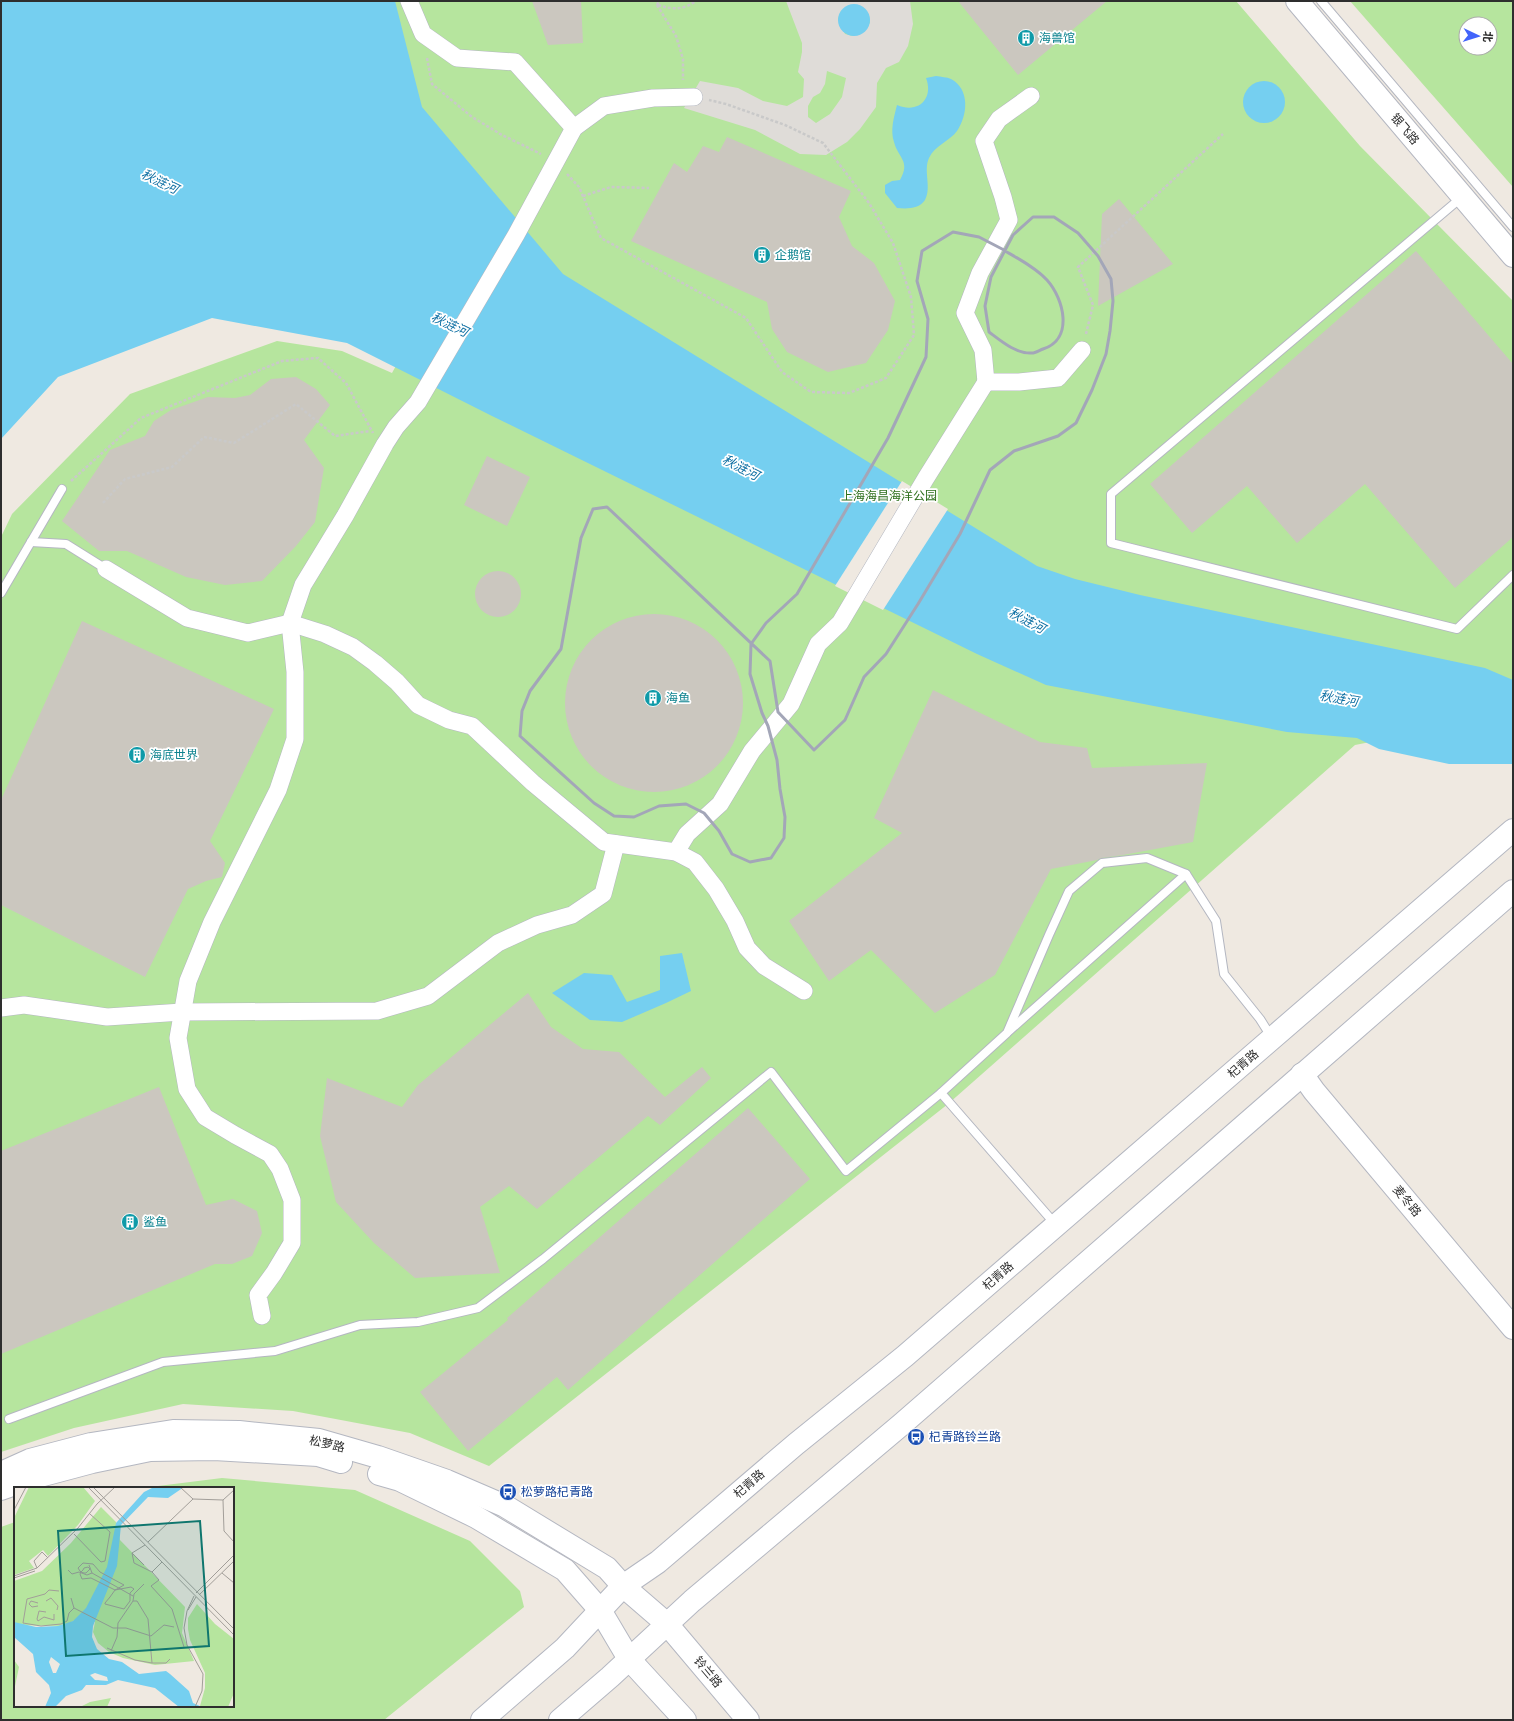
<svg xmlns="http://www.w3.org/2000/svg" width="1514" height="1721" viewBox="0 0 1514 1721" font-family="Rubik,'Noto Sans SC',sans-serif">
  <rect width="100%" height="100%" fill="#efe9e1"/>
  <g fill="#b6e59e" fill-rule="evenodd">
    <path d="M373 1H1236L1360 146 1513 301V714L1355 745 948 1104 489 1466 410 1433 293 1411 183 1404 74 1428 1 1452V537L12 514 130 394 277 341 342 351 392 373 478 216 401 107Z"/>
    <path d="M1350 1H1513V187ZM1466 24H1490V48H1466Z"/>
    <path d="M222 1478 355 1490 470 1541 520 1591 524 1607 384 1720H1V1527L15 1522V1706H233V1488H142Z"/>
  </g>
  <path fill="#dfdcd8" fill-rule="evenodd" d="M786 1H910L913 24 908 46 899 62 886 68 877 83 876 107 860 129 847 142 826 155 800 154 755 130 684 108 700 81 738 88 763 101 787 106 803 97 804 79 798 72 802 52V43ZM863 7 869 16 870 23 853 36 845 34 838 19 841 11ZM827 71 846 78 842 97 830 114 816 123 808 117V106L813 97 820 93 825 84Z"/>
  <g fill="#75cff0">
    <path d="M1 1H395L422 107 563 274 1037 566 1075 579 1140 595 1485 668 1513 680V764H1449L1379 749 1357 738 1287 732 1046 685 977 654 492 416 347 343 212 318 58 377 1 439Z"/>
    <circle cx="854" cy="20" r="16"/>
    <path d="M936 76C941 77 947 77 951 79 970 89 968 115 957 131 950 141 935 145 929 158 923 171 932 187 925 200 919 209 907 209 897 208L885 193V185L892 181 900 180C911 161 898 158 894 142 890 130 894 117 897 105 918 114 934 99 926 78Z"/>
    <circle cx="1264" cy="102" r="21"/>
    <path d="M682 953 691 991 666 1003 622 1022 590 1020 552 993 584 973 612 975 627 1002 660 990V956Z"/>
  </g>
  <path fill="#efe9e1" d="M902 481 948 509 883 610 835 586Z"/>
  <g fill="#cbc7bf">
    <path d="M532 1H581L583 43 548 45Z"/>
    <path d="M958 1H1107L1018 75Z"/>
    <path d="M727 137 851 191 839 217 852 246 874 263 895 301 888 330 866 363 828 372 787 352 772 329 767 302 631 241 674 163 687 172 703 146 719 152Z"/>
    <path d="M1119 199 1173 264 1098 306 1102 214Z"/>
    <path d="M1416 251 1513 364V537L1455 588 1365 484 1297 543 1247 486 1192 533 1150 484Z"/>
    <path d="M296 377 316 389 330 405 304 440 324 468 315 522 296 546 262 581 225 585 186 577 127 551H99L62 521 110 450 145 436 154 421 171 410 208 397 235 398 250 395 271 379Z"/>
    <path d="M487 456 530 477 507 526 464 505Z"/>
    <circle cx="498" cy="594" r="23"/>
    <circle cx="654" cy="703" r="89"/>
    <path d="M82 621 274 709 210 841 225 863 222 877 206 881 188 889 145 977 1 905V800Z"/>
    <path d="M933 690 1040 742 1087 748 1092 768 1207 763 1193 842 1123 855 1101 858 1097 860 1051 869 995 975 935 1013 871 950 829 981 789 921 902 833 874 818Z"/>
    <path d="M528 993 551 1027 583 1049 619 1052 665 1097 702 1067 711 1078 660 1125 648 1116 537 1209 509 1186 480 1207 500 1273 415 1278 374 1243 336 1202 320 1136 327 1078 402 1107 418 1085Z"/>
    <path d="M159 1087 206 1205 233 1199 257 1211 262 1233 252 1256 232 1264H215L1 1354V1151Z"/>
    <path d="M748 1108 810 1179 568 1390 557 1377 468 1451 420 1392 508 1320 507 1318Z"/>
  </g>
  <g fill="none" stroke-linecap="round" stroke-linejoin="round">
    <g stroke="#b4b7c1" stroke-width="10">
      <g id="lane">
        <path d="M1321 1 1513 227"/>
        <path d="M1462 197 1111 494V543L1457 629 1513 575"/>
        <path d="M31 542 66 544 106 569"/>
        <path d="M1 593 62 489"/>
        <path d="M1009 1031 1186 874"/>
        <path d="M1056 1225 941 1093 1007 1033 1049 935 1069 891 1102 863 1147 858 1186 874 1216 921 1224 974 1260 1019 1272 1038"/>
        <path d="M9 1419 163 1362 275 1351 360 1325 418 1322 478 1308 543 1259 771 1072 846 1171 941 1093"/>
      </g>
    </g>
    <g stroke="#b4b7c1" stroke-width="18">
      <g id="street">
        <path d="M409 1 423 34 457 58 515 62 574 128"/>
        <path d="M1031 96 999 119 984 141 1003 197 1009 220 980 273 965 313 983 350 986 382H1019L1058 378 1082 350"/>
        <path d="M106 569 187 618 248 633 290 623 325 634 353 647 375 663 397 682 418 705 449 720 472 726 533 783 604 842 676 852 695 862 716 889 735 921 747 948 764 966 804 991"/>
        <path d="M676 852 687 834 720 804 752 751 791 704 818 644 840 623 926 478 986 382"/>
        <path d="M1 1008 24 1005 107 1017 182 1012 377 1011 428 996 498 943 537 925 572 915 603 894 616 844"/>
        <path d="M262 1316 258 1295 274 1273 292 1243V1200L280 1169 270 1154 235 1135 205 1117 187 1089 178 1038 188 981 212 922 278 790 295 739V672L290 623 303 585 345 516 385 444 396 427 418 402 516 235 574 128 604 106 653 98 694 97"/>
      </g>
    </g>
    <g stroke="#b4b7c1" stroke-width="24">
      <g id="secondary">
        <path d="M1297 1 1513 256"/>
        <path d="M1302 1074 1314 1091 1513 1328"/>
        <path d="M1 1473 30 1460 91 1444 173 1431 239 1432 319 1440 378 1457 447 1481 505 1506 607 1568 623 1586 667 1624 748 1720"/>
        <path d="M379 1474 400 1480 476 1517 565 1570 600 1610 629 1659 685 1720"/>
        <path d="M1 1489 32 1478 92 1462 150 1450 214 1449 318 1455 341 1462"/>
        <path d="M482 1720 565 1648 623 1586 658 1562 796 1444 905 1356 1513 830"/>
        <path d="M560 1720 610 1677 692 1601 902 1424 1513 891"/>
      </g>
    </g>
    <g stroke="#c9c9c9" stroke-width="2.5" stroke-dasharray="3 2" stroke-linecap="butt">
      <path d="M657 5 676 36 683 59V80"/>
      <path d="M657 5 659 1"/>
      <path d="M658 5C673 10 683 10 696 1"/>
      <path d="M427 58 432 84 472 117 502 135 541 154"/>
      <path d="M567 174 579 187 601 238 746 318 782 372 811 392 849 393 886 378 914 335 911 297 893 243 869 203 823 143 785 125 726 104 709 100"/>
      <path d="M583 196 611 187 649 188"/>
      <path d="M1086 334 1093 305 1078 267 1223 134"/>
      <path d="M71 481 141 418 282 361 318 358 346 383 373 433"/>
      <path d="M103 503 125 479 172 467 204 437 234 443 296 404 335 436 370 431"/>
    </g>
    <use href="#lane" stroke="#fff" stroke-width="8"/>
    <use href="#street" stroke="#fff" stroke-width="17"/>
    <use href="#secondary" stroke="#fff" stroke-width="22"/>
    <path stroke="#a3a6b8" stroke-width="3" d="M704 813 686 804 659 806 634 817 614 816 594 803 520 736 522 711 530 691 561 649 581 538 593 509 607 507 770 661 778 712 814 750 845 720 864 677 886 654 918 604 960 534 990 470 1014 451 1058 436 1076 423 1092 390 1106 354 1110 331 1113 301 1111 279 1098 256 1078 233 1054 217H1033L1013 235 991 277 985 306 989 332C1001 341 1016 354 1032 353 1035 353 1040 350 1043 349 1074 339 1064 299 1047 280 1036 268 1019 259 1005 251L1004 250 979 237 953 232 922 251 917 281 928 319 926 357 888 438 797 594 766 623 751 644 750 674 762 713 768 726 777 760 780 789 785 817 784 838 771 858 750 862 732 854 719 831 704 813"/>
  </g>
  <defs>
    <g id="building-disc" transform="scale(0.9)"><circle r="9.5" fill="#0f9aa8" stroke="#fff"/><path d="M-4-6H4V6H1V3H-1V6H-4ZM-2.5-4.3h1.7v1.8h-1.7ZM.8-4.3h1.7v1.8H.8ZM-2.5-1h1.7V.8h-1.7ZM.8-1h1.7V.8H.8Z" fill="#fff"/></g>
    <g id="bus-disc" transform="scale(0.9)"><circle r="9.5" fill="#1a4fb4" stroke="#fff"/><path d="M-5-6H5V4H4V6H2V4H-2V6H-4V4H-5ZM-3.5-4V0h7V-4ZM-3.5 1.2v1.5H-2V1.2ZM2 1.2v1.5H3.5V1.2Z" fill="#fff"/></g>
  </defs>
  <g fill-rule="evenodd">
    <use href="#building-disc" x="1026" y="38"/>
    <use href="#building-disc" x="762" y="255"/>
    <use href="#building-disc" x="653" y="698"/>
    <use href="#building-disc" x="137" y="755"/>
    <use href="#building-disc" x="130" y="1222"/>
    <use href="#bus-disc" x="916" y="1437"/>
    <use href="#bus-disc" x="508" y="1492"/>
  </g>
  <g text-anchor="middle" stroke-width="3.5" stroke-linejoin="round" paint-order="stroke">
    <g font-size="12" fill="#0d838f" stroke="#fff" text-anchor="start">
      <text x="1039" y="42">海兽馆</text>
      <text x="775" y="259">企鹅馆</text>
      <text x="666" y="702">海鱼</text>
      <text x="150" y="759">海底世界</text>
      <text x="143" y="1226">鲨鱼</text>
    </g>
    <g font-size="12" fill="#2e2e2e" stroke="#fff">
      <text transform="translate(1405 129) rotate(50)" y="4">银飞路</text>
      <text transform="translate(1243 1064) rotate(-41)" y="4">杞青路</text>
      <text transform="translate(1407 1201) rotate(50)" y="4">麦冬路</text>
      <text transform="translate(998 1276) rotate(-41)" y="4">杞青路</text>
      <text transform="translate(327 1444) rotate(13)" y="4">松萝路</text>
      <text transform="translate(749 1484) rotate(-41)" y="4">杞青路</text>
      <text transform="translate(708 1672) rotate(50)" y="4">铃兰路</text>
    </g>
    <g font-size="12" fill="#2c6e1b" stroke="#fff">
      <text x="889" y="500">上海海昌海洋公园</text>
    </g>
    <g font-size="12" fill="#164399" stroke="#fff" text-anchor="start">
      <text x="929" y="1441">杞青路铃兰路</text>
      <text x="521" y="1496">松萝路杞青路</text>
    </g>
    <g font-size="13" font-style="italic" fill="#0d6fa3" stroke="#fff">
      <text transform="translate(160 181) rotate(26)" y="5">秋涟河</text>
      <text transform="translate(450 324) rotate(26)" y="5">秋涟河</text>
      <text transform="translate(741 467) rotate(27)" y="5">秋涟河</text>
      <text transform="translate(1027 620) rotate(28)" y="5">秋涟河</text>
      <text transform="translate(1339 698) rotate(10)" y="5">秋涟河</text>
    </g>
  </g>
  <g transform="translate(14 1487)">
    <rect width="220" height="220" fill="#efe9e1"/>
    <path d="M15 0H69L81 14 64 38 34 69 29 63 15 74 20 81 0 88V31ZM87 20 102 35 106 53 171 120 168 146 180 174 141 178 109 171 95 165 84 156 79 145 81 135 68 129 50 139 0 138V94L28 84 57 56ZM183 117 201 137 220 152V206L214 220 186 219 191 201V186L176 153 174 142V131ZM0 173 5 180 0 204ZM97 211 93 220H66L76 215Z" fill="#b6e59e"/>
    <path d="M140 0H170L154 11 134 10 107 38 103 79 79 139 78 150 83 162 95 172 108 175 125 187 152 184 156 187 175 204 179 216 188 220H165L141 201 104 193 92 198H72L68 203 52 209 41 220H31L37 206 35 198 22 185 19 167 0 150V135L22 140 44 139 59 134 72 121 93 80 102 36 130 5ZM37 170 46 177 42 186H39L35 175ZM81 186 93 190 94 194 81 193 76 188Z" fill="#75cff0" fill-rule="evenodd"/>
    <path fill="none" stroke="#a29e99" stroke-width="1" d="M74 0 220 148M79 0 220 142M166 0 179 12M209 13 210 44 220 55M0 23 12 0M60 47 87 75 91 74 96 45 76 27M134 55 179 12 209 13 220 3M131 58 118 66 120 76 138 85 148 75M118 66 130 78M23 81 20 74 28 65 34 71M54 83 58 87 65 85 73 88 78 86 75 78M138 85 145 93 137 99 158 122 170 160M78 86 119 109M208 86 220 96M0 89 23 81 64 41 83 17 101 0M0 91 21 84M45 104 35 103 31 107 13 112 9 136 27 139 47 137 53 134 55 126 60 121M116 106V114L110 122 91 117V116L96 110 101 103 103 102 110 98 86 85 79 77 69 76 64 81 66 84 67 85 70 86H72L76 82 74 80 70 81 69 83 67 85 66 87 68 92 77 91 101 103 117 100 120 102 116 106M182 106 220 68M185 108 220 74M180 109 173 124 170 141 173 158 189 187 188 204 181 220M57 111 60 121 99 141H112L137 149 150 138 160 140M32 114 37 111 44 119 43 123M119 114H123L134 132 138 176M24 119 18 120 15 117 17 114 24 116M174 123 182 110M32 125 25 124 23 132 24 134 30 130 40 133V127M93 161 121 173 138 176H152L156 172M97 164 103 150 104 136 119 114 120 107 130 97"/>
    <path fill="#0f766e" fill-opacity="0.15" stroke="#0f766e" stroke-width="2" d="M186 34 195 159 52 169 44 44Z"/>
    <rect width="220" height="220" fill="none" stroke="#2e2e2e" stroke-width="2"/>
  </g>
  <rect width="1514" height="1721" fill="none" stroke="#2e2e2e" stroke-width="4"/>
  <g transform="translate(1478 36) rotate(94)"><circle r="19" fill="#ffffff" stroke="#ababab"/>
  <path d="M0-3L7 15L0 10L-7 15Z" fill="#4264fb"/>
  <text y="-6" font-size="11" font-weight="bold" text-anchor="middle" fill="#2e2e2e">北</text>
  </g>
</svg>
